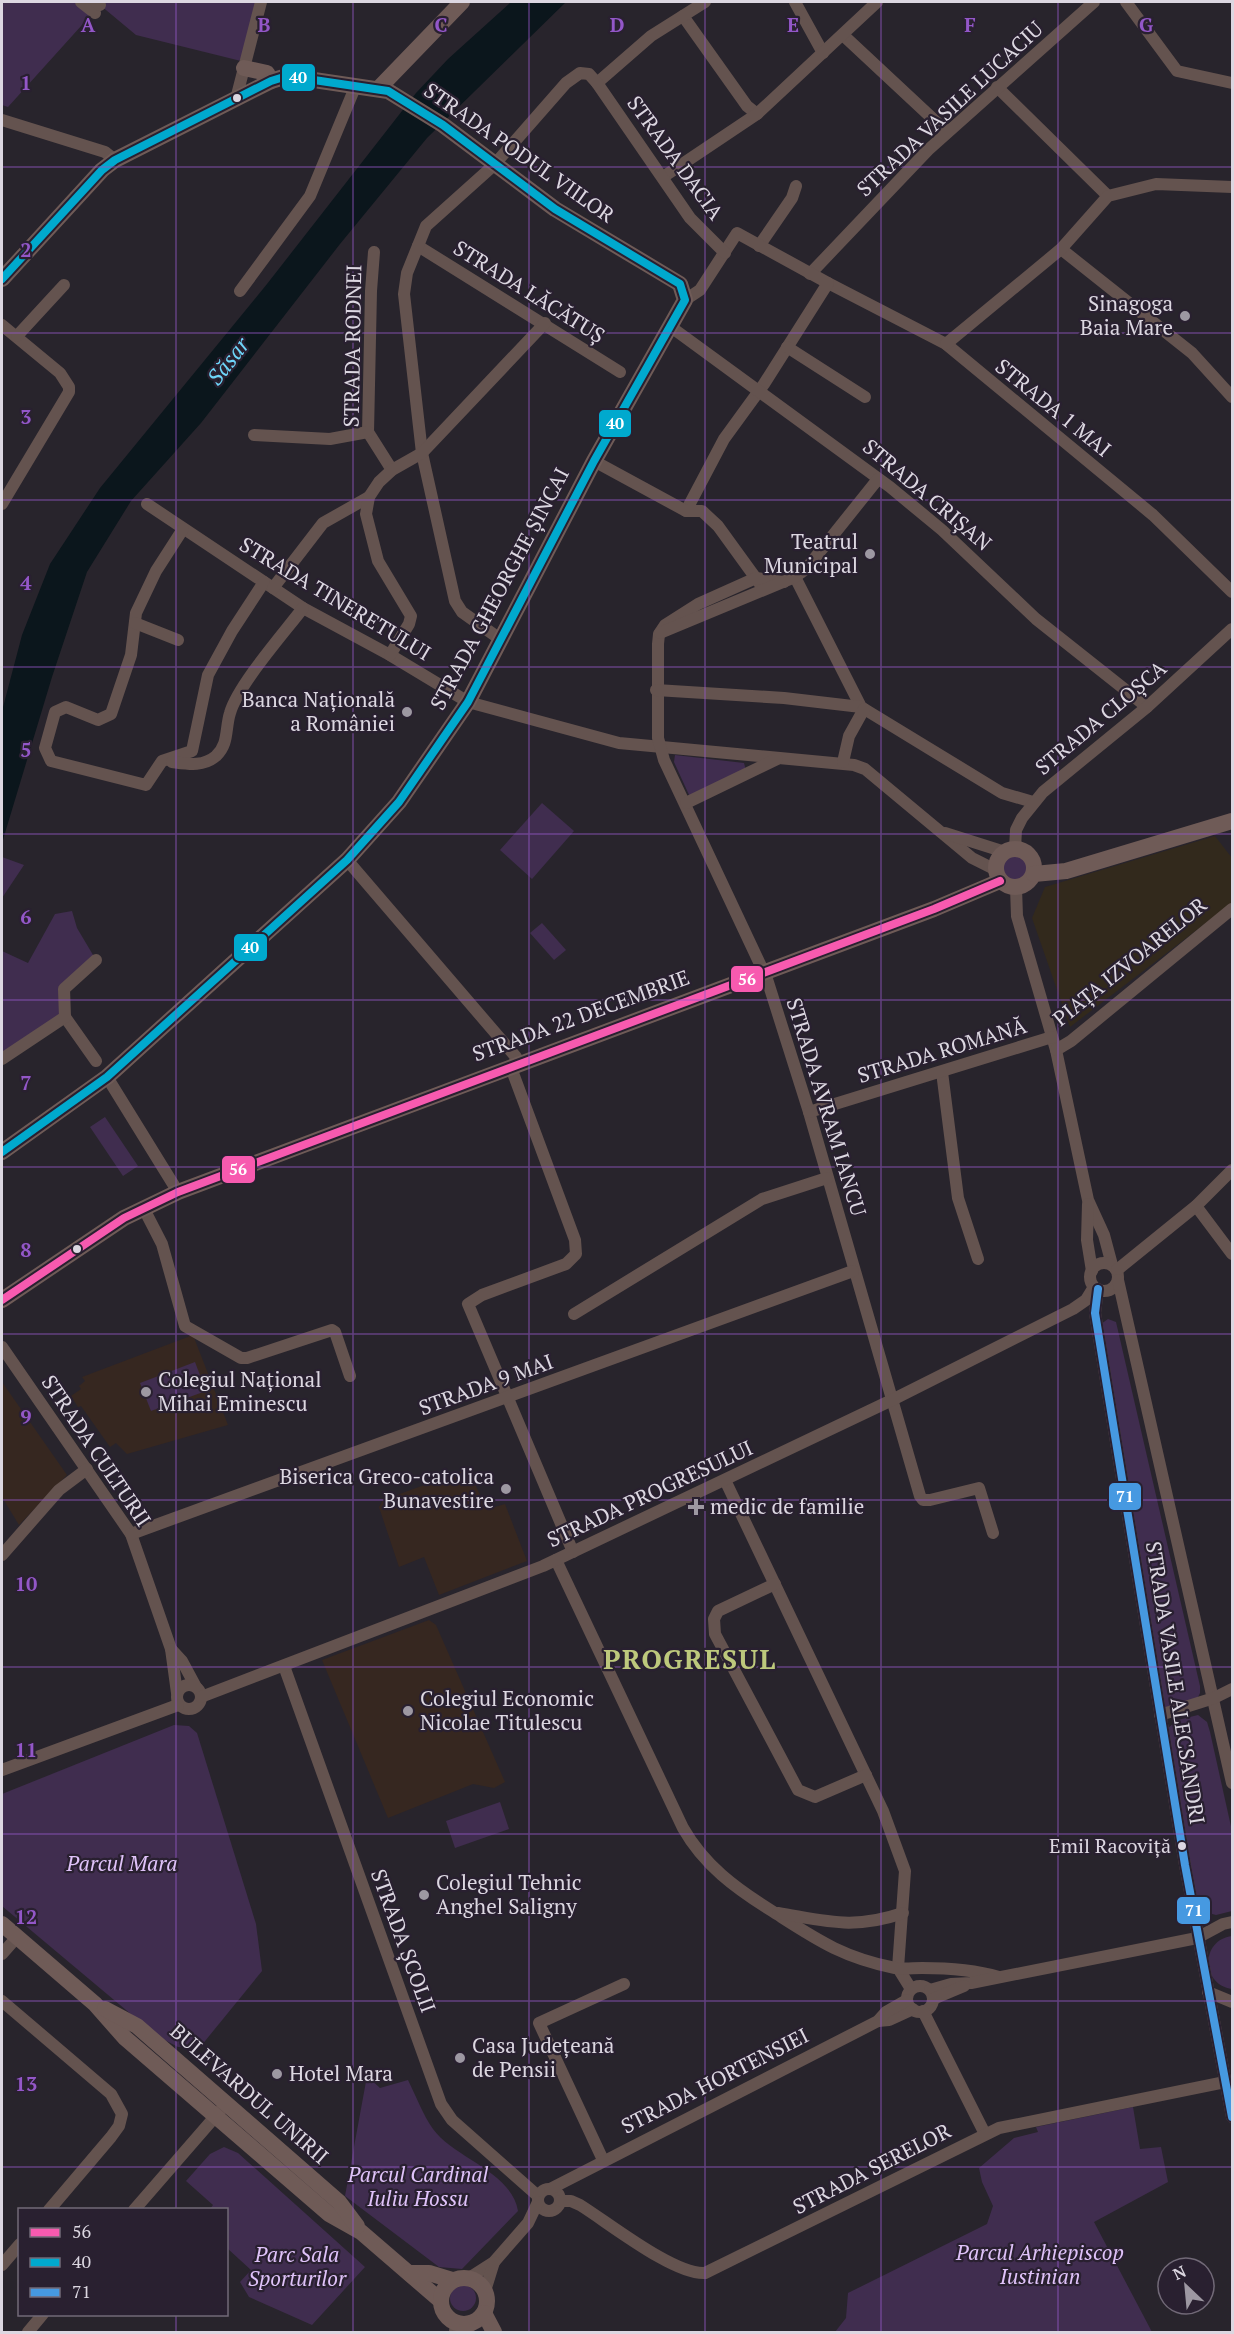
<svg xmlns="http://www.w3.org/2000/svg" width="1234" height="2334" viewBox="0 0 1234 2334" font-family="'PT Serif',serif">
  <rect width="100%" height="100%" fill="#28242c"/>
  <path fill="#32291c" d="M1215 836 1232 858V903L1070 1027 1032 918 1045 887Z"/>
  <g fill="#362720">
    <path d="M193 1335 228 1425 127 1454 116 1443 110 1447 81 1406 78 1407 71 1396 81 1389 79 1386 85 1381 82 1377Z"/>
    <path d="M2 1382 67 1475 19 1525 2 1497Z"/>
    <path d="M463 1471 470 1473 481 1497 495 1507 505 1504 527 1561 439 1595 424 1557 399 1567 379 1507 383 1500Z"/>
    <path d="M429 1620 436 1625 505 1782 494 1788 473 1784 388 1818 322 1660Z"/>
  </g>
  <g fill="#402d4f">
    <path d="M2 2H261L241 61 136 35 100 5 8 107 2 105Z"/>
    <path d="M675 755 744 763 746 771 690 797 674 762Z"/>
    <path d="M542 803 574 831 532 879 500 850Z"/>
    <circle cx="1015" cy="868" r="15"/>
    <path d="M2 857 24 865 2 898Z"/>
    <path d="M72 911 77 928 96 960 64 989 65 1017 2 1059V951L28 963 55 914Z"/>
    <path d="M542 923 566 950 554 960 530 933Z"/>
    <path d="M105 1117 138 1166 123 1176 90 1127Z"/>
    <path d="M1108 1319 1116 1322 1200 1686V1693L1197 1699 1167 1709 1164 1706 1101 1324Z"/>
    <path d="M195 1362 206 1391 151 1411 140 1383Z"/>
    <path d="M1198 1715 1207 1722 1210 1732 1232 1831V1911L1216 1915 1205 1912 1196 1899 1168 1728 1178 1720Z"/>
    <path d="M174 1725 189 1726 197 1733 256 1924 262 1971 201 2046 178 2047 157 2036 2 1906V1794Z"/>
    <path d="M500 1802 509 1829 455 1848 446 1821Z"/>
    <path d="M1232 1936V1989C1201 1985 1200 1940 1232 1936Z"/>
    <path d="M367 2076 380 2088 408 2080C416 2096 423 2115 433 2129 454 2158 512 2172 518 2211L462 2269 439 2267 345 2196Z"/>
    <path d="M1133 2107 1140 2149 1161 2147 1168 2182 1094 2222 1152 2332H835L846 2318 848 2293 987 2224 993 2206 982 2182 979 2168 1014 2138 1038 2132 1036 2127Z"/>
    <path d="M224 2147 238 2153 365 2267 312 2325 249 2297 240 2282 251 2270 227 2248 226 2210 210 2209 213 2205 186 2181 210 2154Z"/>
    <circle cx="463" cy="2298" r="13"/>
  </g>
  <path fill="#0b161c" d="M511 2H566L427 138 340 244 201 423 131 501 87 572 52 677 2 843V711L22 635 50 564 100 488 267 284 416 93 448 59Z"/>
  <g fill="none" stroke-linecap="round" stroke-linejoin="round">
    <g stroke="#64534f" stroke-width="12">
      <path d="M81 2 95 13"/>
      <path d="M96 2 100 5"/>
      <path d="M795 2 823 53"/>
      <path d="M1126 2 1177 71 1232 83"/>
      <path d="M683 16 747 106 757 114"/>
      <path d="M843 35 947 132"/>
      <path d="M597 83 651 36 705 2"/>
      <path d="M997 87 1108 196"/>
      <path d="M236 99 261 2"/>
      <path d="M2 120 105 152 115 160"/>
      <path d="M663 177 757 114 877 2"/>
      <path d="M418 246 620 372"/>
      <path d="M759 246 792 198 796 186"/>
      <path d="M1061 249 1192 353 1232 397"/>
      <path d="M374 252 371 291 368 432 392 470"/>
      <path d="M810 274 928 150 1094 2"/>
      <path d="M828 283 946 344 1153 515 1232 592"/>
      <path d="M240 291 310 196 356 85"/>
      <path d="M685 300 700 290 737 233 828 283 764 384 724 439 686 511"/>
      <path d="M2 325 60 373 69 387V392L2 504"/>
      <path d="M671 327 890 487 942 530 1036 619 1147 707"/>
      <path d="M17 336 64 285"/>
      <path d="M946 344 1061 249 1108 196 1156 184 1232 187"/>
      <path d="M787 347 865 397"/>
      <path d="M254 435 330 439 368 432"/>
      <path d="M594 461 686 511H702L718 526 760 584"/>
      <path d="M147 504 303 608 390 655 468 702 619 743 854 765 865 769 972 858 996 870"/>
      <path d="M183 529 156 571 136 613 131 655 111 714 98 720 66 707 55 712 45 748 51 761 146 785 162 761 192 751 208 675 232 631 264 582"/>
      <path d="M795 577 861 707 1002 793 1033 802"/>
      <path d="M784 582 756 578 698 604 665 625 659 634 658 644V738L664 760 767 979 809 1112 920 1496 923 1500H930L979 1488 993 1533"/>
      <path d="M273 588 323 523 369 497"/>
      <path d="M135 623 178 640"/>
      <path d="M660 633 795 577 806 569 878 479"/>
      <path d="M500 639 462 612 455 601 422 453 404 294 407 273 426 226 494 165 566 83 580 73 589 74 597 83 690 218 725 253"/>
      <path d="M390 655 409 624 411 616 378 561 366 514 369 497 379 482 392 470 422 453 545 323"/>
      <path d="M656 690 784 698 861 707"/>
      <path d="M172 762C188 764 203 767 216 756 229 744 225 729 230 713 238 685 284 633 303 608"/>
      <path d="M843 762 849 736 864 709"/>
      <path d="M686 803 777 759"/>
      <path d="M945 833 1005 852"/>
      <path d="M1015 849 1016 830 1022 818 1043 792 1147 707 1232 629"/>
      <path d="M347 860 516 1057 513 1073 575 1240 576 1254 566 1264 482 1295 468 1304 573 1552"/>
      <path d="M1016 888 1017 916 1056 1050 1088 1200 1104 1235 1112 1265"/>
      <path d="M65 1017 96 1061"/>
      <path d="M1056 1050 1071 1041 1232 909"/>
      <path d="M2 1059 65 1017 64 989 96 960"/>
      <path d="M942 1072 958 1198 978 1259"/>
      <path d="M107 1077 178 1192"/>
      <path d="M809 1112 1052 1037"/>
      <path d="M1088 1204 1087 1240 1092 1271"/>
      <path d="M1196 1206 1232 1254"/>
      <path d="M143 1207 162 1244 185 1326 241 1358H247L332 1330 335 1332 350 1376"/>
      <circle cx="1104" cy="1277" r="14"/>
      <path d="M1117 1270 1196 1206 1232 1170"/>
      <path d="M1118 1280 1232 1783"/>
      <path d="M1098 1289 1095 1313 1185 1865 1232 2117"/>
      <path d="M574 1314 762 1199 827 1178"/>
      <path d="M2 1347 131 1534 171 1649 177 1693"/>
      <path d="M725 1480 883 1811 905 1871 898 1968 911 1989"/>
      <path d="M131 1534 853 1271"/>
      <path d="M2 1555 59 1490 87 1469"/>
      <path d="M556 1560 683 1828C704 1865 735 1888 772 1911 816 1939 841 1957 895 1968 904 1969 913 1968 922 1968 948 1968 975 1970 999 1977"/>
      <path d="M775 1584 718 1611 714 1619 715 1634 798 1790 815 1797 866 1775"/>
      <path d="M171 1649 182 1661 196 1687"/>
      <path d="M284 1666 441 2104 452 2120 538 2196"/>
      <circle cx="189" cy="1697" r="12"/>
      <path d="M201 1697 543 1566 892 1400 1073 1309 1086 1300 1094 1287"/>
      <path d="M1160 1715 1214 1698 1232 1689"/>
      <path d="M2 1770 178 1705"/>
      <path d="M778 1913C827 1921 853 1930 903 1913"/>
      <path d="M2 1954 17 1937"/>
      <circle cx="920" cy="1999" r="13"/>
      <path d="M930 1990 951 1984 971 1983 1197 1938 1223 1924 1232 1922"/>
      <path d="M1208 1992 1232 2002"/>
      <path d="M933 1999 964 1986"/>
      <path d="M2 2001 111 2094 122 2114 119 2126 111 2137 49 2210"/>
      <path d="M923 2011 985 2134"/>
      <path d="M878 2021 889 2020 913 2009"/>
      <path d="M603 2160 539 2023 624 1984"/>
      <circle cx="549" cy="2200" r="11"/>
      <path d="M550 2189 878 2021 886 2012 907 2000"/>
      <path d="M560 2201H571L580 2205C609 2223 674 2275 705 2273L999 2128 1225 2082"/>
      <path d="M134 2210 220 2111"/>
      <path d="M2 2265 20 2244"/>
      <path d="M469 2278 494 2262 528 2223 538 2202"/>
      <path d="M485 2291 494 2262"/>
      <path d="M28 2332 43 2314"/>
      <path d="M455 2332 456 2322"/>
      <path d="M465 2332 474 2322"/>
    </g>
    <g stroke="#6f5b57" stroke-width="16">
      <path d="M244 68 267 73 271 81"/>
      <path d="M379 88 462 2"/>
      <path d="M2 279 102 170 115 160 271 81 287 76 388 91 443 125 555 209 680 284 685 300 594 461 468 702 399 802 347 860 107 1077 2 1152"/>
      <circle cx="1015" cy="868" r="19"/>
      <path d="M1034 874 1066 871 1232 821"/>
      <path d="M2 1300 124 1218 178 1192 934 909 1000 881"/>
      <path d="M2 1924 95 2004 125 2038 329 2214 361 2232 441 2301"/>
      <path d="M105 2009 137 2026 339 2202 357 2226"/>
      <path d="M409 2273H429L452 2280"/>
      <circle cx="464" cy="2301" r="23"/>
      <path d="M484 2313 494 2332"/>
    </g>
    <g stroke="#292030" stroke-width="12">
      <path id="bus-1" d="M2 1300 124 1218 178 1192 934 909 1000 881"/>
    </g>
    <g stroke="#292030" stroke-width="12">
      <path id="bus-2" d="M2 279 102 170 115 160 271 81 287 76 388 91 443 125 555 209 680 284 685 300 594 461 468 702 399 802 347 860 107 1077 2 1152"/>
    </g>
    <g stroke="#292030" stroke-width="12">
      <path id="bus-3" d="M1098 1289 1095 1313 1185 1865 1232 2117"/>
    </g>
    <use href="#bus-1" stroke="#f75aaf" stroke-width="8"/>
    <use href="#bus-2" stroke="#00a9ce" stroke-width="8"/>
    <use href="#bus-3" stroke="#4699e1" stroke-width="8"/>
  </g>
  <path fill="none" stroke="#9357c8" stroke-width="1.5" stroke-opacity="0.55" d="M176 2V2210M353 2V2332M529 2V2332M705 2V2332M881 2V2332M1058 2V2332M2 167H1232M2 333H1232M2 500H1232M2 667H1232M2 834H1232M2 1000H1232M2 1167H1232M2 1334H1232M2 1500H1232M2 1667H1232M2 1834H1232M2 2001H1232M2 2167H1232M176 2314V2332"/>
  <g fill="#dcd7e1" stroke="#292030" stroke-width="2">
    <circle cx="237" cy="98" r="5"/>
    <circle cx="77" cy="1249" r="5"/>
    <circle cx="1182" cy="1846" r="5"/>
  </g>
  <g fill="#9d98a2" stroke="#292030" stroke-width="2">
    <circle cx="1185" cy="316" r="6"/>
    <circle cx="870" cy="554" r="6"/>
    <circle cx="407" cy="712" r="6"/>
    <circle cx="146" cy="1392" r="6"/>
    <circle cx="506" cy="1489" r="6"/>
    <path d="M693 1498h6v6h6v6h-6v6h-6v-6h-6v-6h6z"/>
    <circle cx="408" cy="1711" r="6"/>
    <circle cx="424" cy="1895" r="6"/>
    <circle cx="460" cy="2058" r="6"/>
    <circle cx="277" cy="2074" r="6"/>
  </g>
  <g text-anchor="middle" stroke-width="4.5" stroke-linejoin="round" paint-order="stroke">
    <g font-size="20" fill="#dcd7e1" stroke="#292030" text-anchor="end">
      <text x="1171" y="1853">Emil Racoviță</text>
    </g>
    <g font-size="21" fill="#dcd7e1" stroke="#292030">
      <text transform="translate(950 109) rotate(-43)" y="7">STRADA VASILE LUCACIU</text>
      <text transform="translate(519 153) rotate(35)" y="7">STRADA PODUL VIILOR</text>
      <text transform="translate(675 158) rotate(54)" y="7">STRADA DACIA</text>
      <text transform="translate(529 292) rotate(32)" y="7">STRADA LĂCĂTUȘ</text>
      <text transform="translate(353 346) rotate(-89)" y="7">STRADA RODNEI</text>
      <text transform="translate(1053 408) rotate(39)" y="7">STRADA 1 MAI</text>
      <text transform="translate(927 495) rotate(40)" y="7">STRADA CRIȘAN</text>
      <text transform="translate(500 589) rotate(-62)" y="7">STRADA GHEORGHE ȘINCAI</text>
      <text transform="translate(335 599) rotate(31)" y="7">STRADA TINERETULUI</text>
      <text transform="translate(1101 718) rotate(-40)" y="7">STRADA CLOȘCA</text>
      <text transform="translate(1130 962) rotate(-39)" y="7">PIAȚA IZVOARELOR</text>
      <text transform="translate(581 1016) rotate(-20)" y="7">STRADA 22 DECEMBRIE</text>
      <text transform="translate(942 1051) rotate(-17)" y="7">STRADA ROMANĂ</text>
      <text transform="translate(826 1107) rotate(73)" y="7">STRADA AVRAM IANCU</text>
      <text transform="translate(486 1385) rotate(-20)" y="7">STRADA 9 MAI</text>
      <text transform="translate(96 1451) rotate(56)" y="7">STRADA CULTURII</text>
      <text transform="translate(650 1494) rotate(-25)" y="7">STRADA PROGRESULUI</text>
      <text transform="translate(1175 1683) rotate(81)" y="7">STRADA VASILE ALECSANDRI</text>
      <text transform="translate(403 1941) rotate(70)" y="7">STRADA ȘCOLII</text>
      <text transform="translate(715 2081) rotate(-27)" y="7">STRADA HORTENSIEI</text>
      <text transform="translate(249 2094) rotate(41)" y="7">BULEVARDUL UNIRII</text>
      <text transform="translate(872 2169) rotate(-27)" y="7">STRADA SERELOR</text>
    </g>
    <g font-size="21" fill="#dcd7e1" stroke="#292030" text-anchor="start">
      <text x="1173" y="311" text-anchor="end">Sinagoga<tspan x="1173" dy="24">Baia Mare</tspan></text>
      <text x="858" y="549" text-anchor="end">Teatrul<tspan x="858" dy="24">Municipal</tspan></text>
      <text x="395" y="707" text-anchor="end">Banca Națională<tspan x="395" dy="24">a României</tspan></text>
      <text x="158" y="1387">Colegiul Național<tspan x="158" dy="24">Mihai Eminescu</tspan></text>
      <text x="494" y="1484" text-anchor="end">Biserica Greco-catolica<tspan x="494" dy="24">Bunavestire</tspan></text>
      <text x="710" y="1514">medic de familie</text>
      <text x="420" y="1706">Colegiul Economic<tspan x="420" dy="24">Nicolae Titulescu</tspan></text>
      <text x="436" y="1890">Colegiul Tehnic<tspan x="436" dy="24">Anghel Saligny</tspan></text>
      <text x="472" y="2053">Casa Județeană<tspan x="472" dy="24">de Pensii</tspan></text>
      <text x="289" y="2081">Hotel Mara</text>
    </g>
    <g font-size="21" font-style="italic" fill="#dfc2f9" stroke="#292030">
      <text x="122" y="1871">Parcul Mara</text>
      <text x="418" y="2182">Parcul Cardinal<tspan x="418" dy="24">Iuliu Hossu</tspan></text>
      <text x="1040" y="2260">Parcul Arhiepiscop<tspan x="1040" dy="24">Iustinian</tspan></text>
      <text x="297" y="2262">Parc Sala<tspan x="297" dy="24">Sporturilor</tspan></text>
    </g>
    <g font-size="22" font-style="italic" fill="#6ed5f9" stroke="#292030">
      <text transform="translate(228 361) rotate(-52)" y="8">Săsar</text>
    </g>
    <g font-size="27" font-weight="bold" letter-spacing="1.5" fill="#bdc87c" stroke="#292030">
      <text x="690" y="1669">PROGRESUL</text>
    </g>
  </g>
  <g font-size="20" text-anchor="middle" font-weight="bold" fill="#9357c8" stroke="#292030" stroke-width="4.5" stroke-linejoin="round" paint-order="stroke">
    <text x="88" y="32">A</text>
    <text x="264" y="32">B</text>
    <text x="441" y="32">C</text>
    <text x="617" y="32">D</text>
    <text x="793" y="32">E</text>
    <text x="970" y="32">F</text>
    <text x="1146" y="32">G</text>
    <text x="26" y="90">1</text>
    <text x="26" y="257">2</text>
    <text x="26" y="424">3</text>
    <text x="26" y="590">4</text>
    <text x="26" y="757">5</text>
    <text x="26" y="924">6</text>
    <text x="26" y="1090">7</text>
    <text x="26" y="1257">8</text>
    <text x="26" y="1424">9</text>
    <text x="26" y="1591">10</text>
    <text x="26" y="1757">11</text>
    <text x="26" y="1924">12</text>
    <text x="26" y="2091">13</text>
  </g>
  <g stroke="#292030" stroke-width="2">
    <rect x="281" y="63" width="35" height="29" rx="6" fill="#00a9ce"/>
    <rect x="598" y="409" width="34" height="29" rx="6" fill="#00a9ce"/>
    <rect x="233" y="933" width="35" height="29" rx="6" fill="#00a9ce"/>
    <rect x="730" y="965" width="34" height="28" rx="6" fill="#f75aaf"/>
    <rect x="221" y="1155" width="35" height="29" rx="6" fill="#f75aaf"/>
    <rect x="1108" y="1482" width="34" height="29" rx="6" fill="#4699e1"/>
    <rect x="1176" y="1896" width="35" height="29" rx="6" fill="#4699e1"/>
  </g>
  <g font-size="16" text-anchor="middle" font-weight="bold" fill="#fff">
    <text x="298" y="83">40</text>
    <text x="615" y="429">40</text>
    <text x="250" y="953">40</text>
    <text x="747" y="985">56</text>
    <text x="238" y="1175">56</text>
    <text x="1125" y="1502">71</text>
    <text x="1194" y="1916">71</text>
  </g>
  <rect width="1234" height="2334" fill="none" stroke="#dcd7e1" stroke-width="6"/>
  <rect x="18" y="2208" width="210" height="108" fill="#292030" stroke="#716977" stroke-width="1.5"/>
  <rect x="30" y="2228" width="30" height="9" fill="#f75aaf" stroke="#716977" stroke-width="1.5"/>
  <text x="72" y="2238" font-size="18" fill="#dcd7e1">56</text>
  <rect x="30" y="2258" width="30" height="9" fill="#00a9ce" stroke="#716977" stroke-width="1.5"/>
  <text x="72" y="2268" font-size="18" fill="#dcd7e1">40</text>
  <rect x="30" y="2288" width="30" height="9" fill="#4699e1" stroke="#716977" stroke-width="1.5"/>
  <text x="72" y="2298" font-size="18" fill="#dcd7e1">71</text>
  <g transform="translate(1186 2286) rotate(334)"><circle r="28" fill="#292030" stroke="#716977" stroke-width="1.5"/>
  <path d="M0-4.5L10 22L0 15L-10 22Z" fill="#9d98a2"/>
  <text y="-9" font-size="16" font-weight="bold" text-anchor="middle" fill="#dcd7e1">N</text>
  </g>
</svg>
